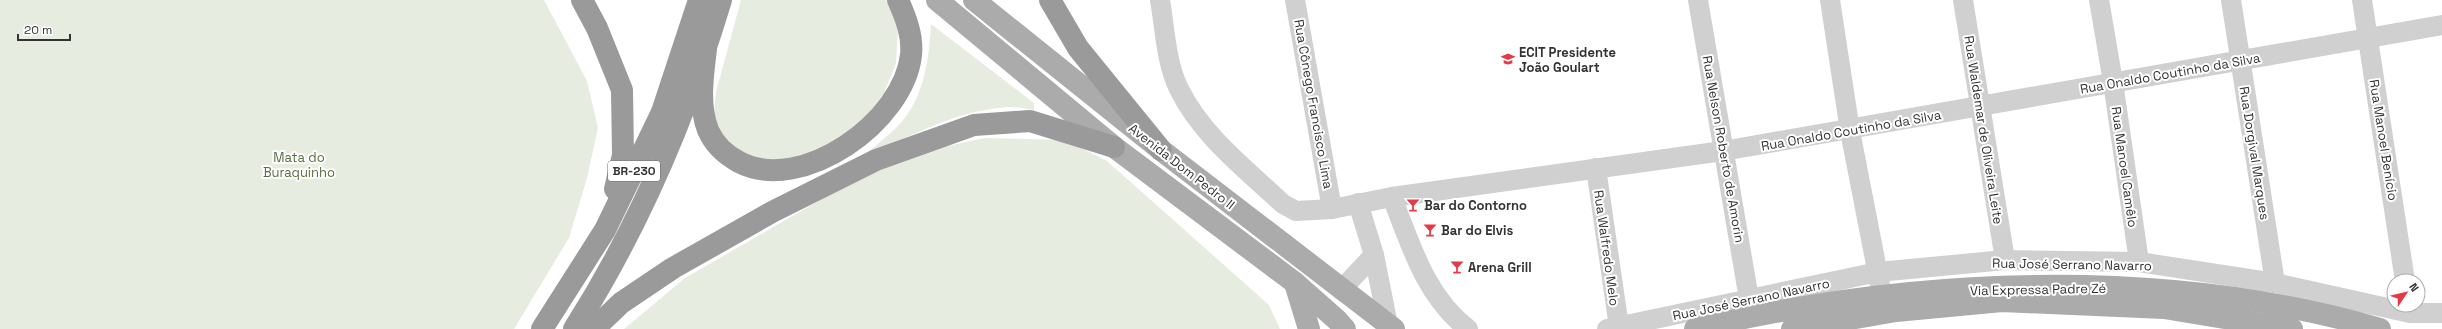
<svg xmlns="http://www.w3.org/2000/svg" width="2442" height="329" viewBox="0 0 2442 329" font-family="'Space Grotesk',sans-serif">
  <rect width="100%" height="100%" fill="#fff"/>
  <g fill="#e6ecdf">
    <path d="M0 0H544L587 81 598 128 587 178 569 238 514 329H0Z"/>
    <path d="M741 0H886L898 26 896 63 884 93 860 125 825 152 782 167 749 158 720 134 714 115 716 92Z"/>
    <path d="M931 24 1034 103V110C1026 109 1018 107 1010 107 958 109 907 138 860 159 872 148 886 138 897 127 924 100 929 59 931 24Z"/>
    <path d="M984 138 1065 140 1107 161 1269 305 1280 329H624L685 278 855 180 916 153Z"/>
  </g>
  <g fill="none" stroke-linecap="round" stroke-linejoin="round">
    <g stroke="#d0d0d0" stroke-width="20">
      <path d="M1160 0C1165 29 1166 63 1179 89 1202 136 1246 169 1283 204L1296 211 1332 209 1392 197 1723 151 2442 25"/>
      <path d="M1295 0 1332 209"/>
      <path d="M1698 0 1749 299"/>
      <path d="M1830 0 1850 131 1880 285"/>
      <path d="M1963 0 2005 260"/>
      <path d="M2099 0 2113 82 2139 262"/>
      <path d="M2231 0 2275 283"/>
      <path d="M2362 0 2405 281"/>
      <path d="M1596 168 1619 327"/>
      <path d="M1392 197C1411 245 1425 296 1468 329"/>
      <path d="M1358 203 1374 255 1388 325"/>
      <path d="M1341 290 1374 255"/>
      <path d="M1607 329 1878 272 2005 260 2139 262 2275 283 2410 313H2442"/>
    </g>
    <g stroke="#ababab" stroke-width="22">
      <path d="M937 0 1114 147 1294 282 1337 320 1345 329"/>
      <path d="M974 0 1161 150 1394 329"/>
      <path d="M1295 283 1309 329"/>
      <path d="M1695 329C1913 277 2163 266 2380 329"/>
      <path d="M1792 329 1896 311 2002 301 2164 308 2292 329"/>
    </g>
    <g stroke="#9a9a9a" stroke-width="22">
      <path d="M582 0 597 28 622 90 623 155 615 189"/>
      <path d="M1050 0 1078 48 1161 150"/>
      <path d="M706 49C703 75 698 104 708 130 714 144 726 155 739 162 802 195 904 121 911 55 913 36 906 18 898 0"/>
      <path d="M542 329 605 230 662 112 699 0"/>
      <path d="M574 329C639 227 686 116 721 0"/>
      <path d="M594 329 621 303 673 268 772 212 876 160 974 125 1030 121 1114 147"/>
    </g>
  </g>
  <defs>
    <g id="school-bare" transform="scale(1.08)"><path d="M0-5L7-2L0 1L-7-2ZM-4 1L0 2.5L4 1V4Q0 6-4 4Z" fill="#e63946" stroke="#fff" stroke-width="2.5" paint-order="stroke"/></g>
    <g id="bar-bare" transform="scale(1.08)"><path d="M-6-5H6L.8 .8V4.5H3.5V6h-7V4.5H-.8V.8Z" fill="#e63946" stroke="#fff" stroke-width="2.5" paint-order="stroke"/></g>
  </defs>
  <g fill-rule="evenodd">
    <use href="#school-bare" x="1508" y="59"/>
    <use href="#bar-bare" x="1413" y="205"/>
    <use href="#bar-bare" x="1430" y="230"/>
    <use href="#bar-bare" x="1457" y="267"/>
  </g>
  <g text-anchor="middle" stroke-width="4" stroke-linejoin="round" paint-order="stroke">
    <rect fill="#fff" stroke="#707070" stroke-width="1" x="608" y="161" width="52" height="20" rx="3"/>
    <g font-size="12" font-weight="bold" fill="#333">
      <text x="634" y="175">BR-230</text>
    </g>
    <g font-size="13" font-weight="bold" fill="#333" stroke="#fff" text-anchor="start">
      <text x="1519" y="57">ECIT Presidente<tspan x="1519" dy="15">João Goulart</tspan></text>
      <text x="1424" y="210">Bar do Contorno</text>
      <text x="1441" y="235">Bar do Elvis</text>
      <text x="1468" y="272">Arena Grill</text>
    </g>
    <g font-size="13" fill="#333" stroke="#fff">
      <text transform="translate(2170 73) rotate(-10)" y="5">Rua Onaldo Coutinho da Silva</text>
      <text transform="translate(1314 104) rotate(80)" y="5">Rua Cônego Francisco Lima</text>
      <text transform="translate(1851 130) rotate(-10)" y="5">Rua Onaldo Coutinho da Silva</text>
      <text transform="translate(1984 130) rotate(81)" y="5">Rua Waldemar de Oliveira Leite</text>
      <text transform="translate(2384 140) rotate(81)" y="5">Rua Manoel Benício</text>
      <text transform="translate(1724 149) rotate(80)" y="5">Rua Nelson Roberto de Amorin</text>
      <text transform="translate(2255 153) rotate(81)" y="5">Rua Dorgival Marques</text>
      <text transform="translate(1182 166) rotate(38)" y="5">Avenida Dom Pedro II</text>
      <text transform="translate(2125 167) rotate(82)" y="5">Rua Manoel Camêlo</text>
      <text transform="translate(1607 248) rotate(82)" y="5">Rua Walfredo Melo</text>
      <text transform="translate(2072 264) rotate(1)" y="5">Rua José Serrano Navarro</text>
      <text transform="translate(2038 289) rotate(-1)" y="5">Via Expressa Padre Zé</text>
      <text transform="translate(1751 299) rotate(-12)" y="5">Rua José Serrano Navarro</text>
    </g>
    <g font-size="13" fill="#56703f" stroke="#fff">
      <text x="299" y="162">Mata do<tspan x="299" dy="15">Buraquinho</tspan></text>
    </g>
  </g>
  <g transform="translate(2406 293) rotate(55)"><circle r="19" fill="#ffffff" stroke="#adadad"/>
  <path d="M0-3L7 15L0 10L-7 15Z" fill="#e63946"/>
  <text y="-6" font-size="11" font-weight="bold" text-anchor="middle" fill="#333333">N</text>
  </g>
  <path d="M18 34v6h52v-6" fill="none" stroke="#333333" stroke-width="2"/>
  <text x="24" y="34" font-size="12" fill="#333333" stroke="#ffffff" stroke-width="3" paint-order="stroke">20 m</text>
</svg>
